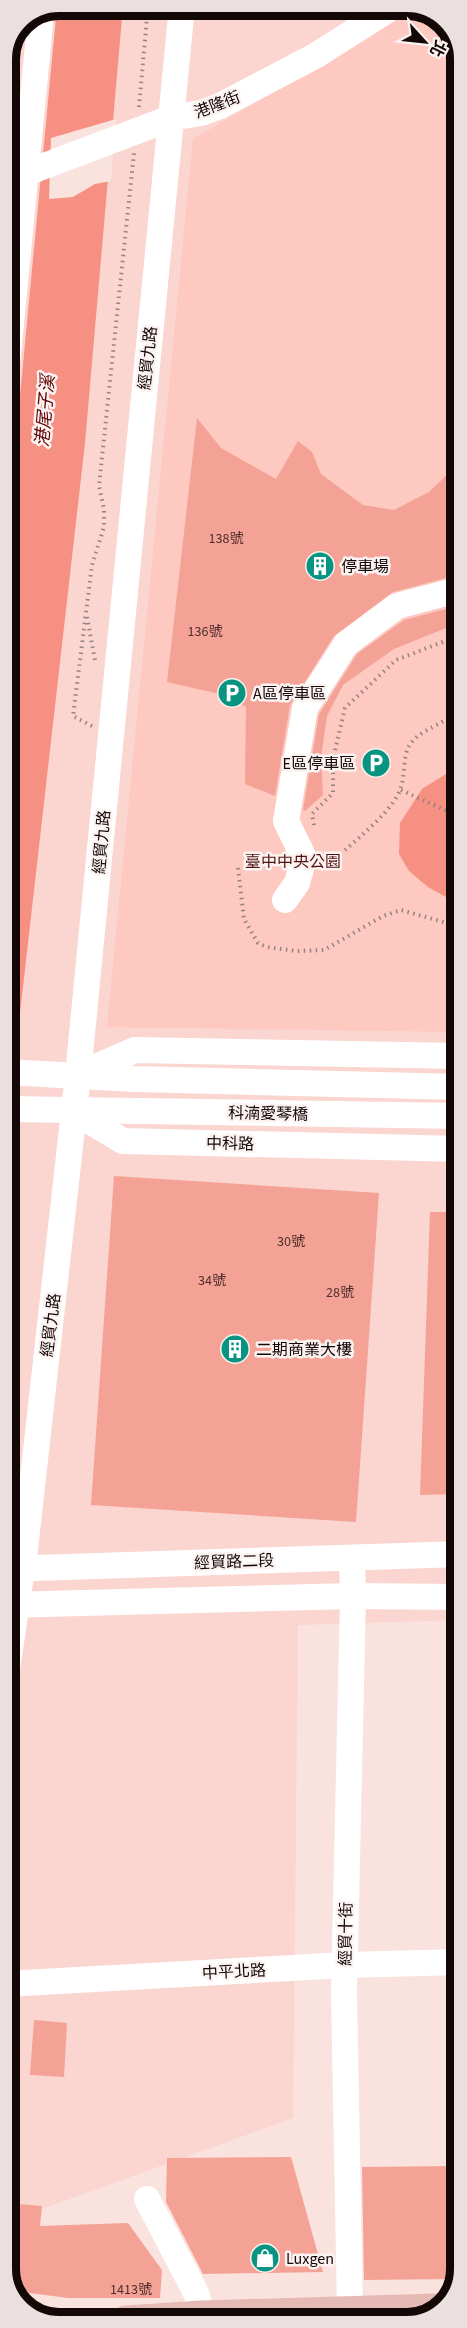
<svg xmlns="http://www.w3.org/2000/svg" width="467" height="2328" viewBox="0 0 467 2328" font-family="'Source Sans 3','Noto Sans TC',sans-serif">
  <rect width="100%" height="100%" fill="#fae2de"/>
  <path fill="#fbd5cf" d="M60 6H414L445 22 460 53 461 1620 298 1625 293 2118 6 2222V60L22 22Z"/>
  <path fill="#fdc9c1" d="M408 6H414L445 22 460 53 461 1032 107 1027 193 139 332 58Z"/>
  <g fill="#f69082">
    <path d="M60 6H123L85 443 6 1136V543L57 7Z"/>
    <path d="M446 774 461 775V899L446 897 428 887 409 871 399 854 400 823 422 789Z"/>
  </g>
  <g fill="#fae2de">
    <path d="M116 119 111 181 95 184 73 197 49 199 51 138Z"/>
    <path d="M6 1039 20 1041 9 1137 6 1139Z"/>
  </g>
  <g fill="#f5a296">
    <path d="M197 418 221 448 276 479 298 441 312 452 321 474 363 505 394 510 429 492 450 472H461V574L393 592 334 636 290 705 275 796 245 784 246 707 224 695 167 682Z"/>
    <path d="M461 605V622L394 649 343 685 327 716 321 758 323 795 305 811 303 810 319 714 357 654 404 620Z"/>
    <path d="M114 1176 379 1193 356 1522 91 1505Z"/>
    <path d="M430 1212H461V1494L420 1495Z"/>
    <path d="M34 2020 67 2023 64 2077 30 2075Z"/>
    <path d="M291 2157 323 2272 203 2274 166 2202 167 2158Z"/>
    <path d="M454 2166 455 2279 364 2280 362 2167Z"/>
    <path d="M19 2204 42 2206 40 2226 128 2223 162 2270 160 2298H68L14 2291 10 2282Z"/>
  </g>
  <g fill="none" stroke-linecap="round" stroke-linejoin="round">
    <g stroke="#968381" stroke-width="4" stroke-dasharray="1.5 4.5" stroke-linecap="butt">
      <path d="M139 107 148 6"/>
      <path d="M87 617 95 660"/>
      <path d="M92 726 73 716 92 565 104 527V509L99 486 134 153"/>
      <path d="M401 790 458 816"/>
      <path d="M314 825 312 814 333 793V759L345 708 396 660 461 635"/>
      <path d="M345 850C361 836 396 807 401 787 405 775 403 756 409 746 422 725 452 726 461 701"/>
      <path d="M238 868 244 919 258 943 267 947 296 951 324 950 383 916 401 910 461 927"/>
    </g>
    <g stroke="#fff" stroke-width="26">
      <path d="M26 173 171 118 201 113 220 106 315 56 394 6"/>
      <path d="M6 375 41 14"/>
      <path d="M285 900 297 883 304 858 286 821 305 708 346 644 397 606 461 589"/>
      <path d="M6 1072 134 1079 461 1087"/>
      <path d="M82 1073 135 1050 461 1056"/>
      <path d="M6 1109 461 1116"/>
      <path d="M74 1112 123 1141 461 1149"/>
      <path d="M6 1569 461 1554"/>
      <path d="M6 1605 353 1596 461 1597"/>
      <path d="M6 1676 25 1549 78 1075 182 6"/>
      <path d="M6 1984 345 1965 461 1962"/>
      <path d="M147 2199 197 2295 201 2317"/>
      <path d="M350 2311 344 1993 353 1596 352 1558"/>
    </g>
    <path stroke="#e6bab4" stroke-width="33" d="M126 2322 201 2317 436 2310"/>
  </g>
  <defs>
    <g id="building-disc" transform="scale(1.5)"><circle r="9.5" fill="#089480" stroke="#fbf3f2"/><path d="M-4-6H4V6H1V3H-1V6H-4ZM-2.5-4.3h1.7v1.8h-1.7ZM.8-4.3h1.7v1.8H.8ZM-2.5-1h1.7V.8h-1.7ZM.8-1h1.7V.8H.8Z" fill="#fff"/></g>
    <g id="parking-disc" transform="scale(1.5)"><circle r="9.5" fill="#089480" stroke="#fbf3f2"/><path d="M-3.5-5.5H1a3.5 3.5 0 0 1 0 7H-1V5.5H-3.5ZM-1-3.4V-.6H.8a1.4 1.4 0 0 0 0-2.8Z" fill="#fff"/></g>
    <g id="shop-disc" transform="scale(1.5)"><circle r="9.5" fill="#089480" stroke="#fbf3f2"/><path d="M-5-2.5h2.3a2.7 3.5 0 0 1 5.4 0H5L5.5 6h-11ZM-1.5-2.5h3a1.5 2.3 0 0 0-3 0Z" fill="#fff"/></g>
  </defs>
  <g fill-rule="evenodd">
    <use href="#building-disc" x="320" y="566"/>
    <use href="#parking-disc" x="232" y="693"/>
    <use href="#parking-disc" x="376" y="763"/>
    <use href="#building-disc" x="235" y="1349"/>
    <use href="#shop-disc" x="265" y="2258"/>
  </g>
  <g text-anchor="middle" stroke-width="5" stroke-linejoin="round" paint-order="stroke">
    <g font-size="14" fill="#4c2e2b">
      <text x="226" y="543">138號</text>
      <text x="205" y="636">136號</text>
      <text x="291" y="1246">30號</text>
      <text x="212" y="1285">34號</text>
      <text x="340" y="1297">28號</text>
      <text x="131" y="2294">1413號</text>
    </g>
    <g font-size="16" fill="#140807" stroke="#fbf3f2">
      <text transform="translate(217 104) rotate(-21)" y="6">港隆街</text>
      <text transform="translate(147 358) rotate(-84)" y="6">經貿九路</text>
      <text transform="translate(101 842) rotate(-85)" y="6">經貿九路</text>
      <text transform="translate(268 1113) rotate(1)" y="6">科湳愛琴橋</text>
      <text transform="translate(230 1143) rotate(1)" y="6">中科路</text>
      <text transform="translate(50 1325) rotate(-83)" y="6">經貿九路</text>
      <text transform="translate(234 1561) rotate(-2)" y="6">經貿路二段</text>
      <text transform="translate(345 1934) rotate(-89)" y="6">經貿十街</text>
      <text transform="translate(234 1971) rotate(-3)" y="6">中平北路</text>
    </g>
    <g font-size="16" fill="#140807" stroke="#fbf3f2" text-anchor="start">
      <text x="341" y="572">停車場</text>
      <text x="253" y="699">A區停車區</text>
      <text x="355" y="769" text-anchor="end">E區停車區</text>
      <text x="256" y="1355">二期商業大樓</text>
      <text x="286" y="2264">Luxgen</text>
    </g>
    <g font-size="16" fill="#52130f" stroke="#fbf3f2">
      <text x="293" y="867">臺中中央公園</text>
    </g>
    <g font-size="18" font-style="italic" fill="#610203" stroke="#fbf3f2">
      <text transform="translate(45 411) rotate(-85)" y="6">港尾子溪</text>
    </g>
  </g>
  <path d="M0 0H467V2328H0ZM59 16H407A43 43 0 0 1 450 59V2269A43 43 0 0 1 407 2312H59A43 43 0 0 1 16 2269V59A43 43 0 0 1 59 16Z" fill="#e9e0df" fill-rule="evenodd"/>
  <path fill="none" stroke="#140807" stroke-width="8" d="M59 16H407A43 43 0 0 1 450 59V2269A43 43 0 0 1 407 2312H59A43 43 0 0 1 16 2269V59A43 43 0 0 1 59 16Z"/>
  <g transform="translate(425 42) rotate(117)" stroke="#fbf3f2" stroke-width="4.5" paint-order="stroke">
  <path d="M0-4.5L10 22L0 15L-10 22Z" fill="#140807"/>
  <text y="-9" font-size="16" font-weight="bold" text-anchor="middle" fill="#140807">北</text>
  </g>
</svg>
